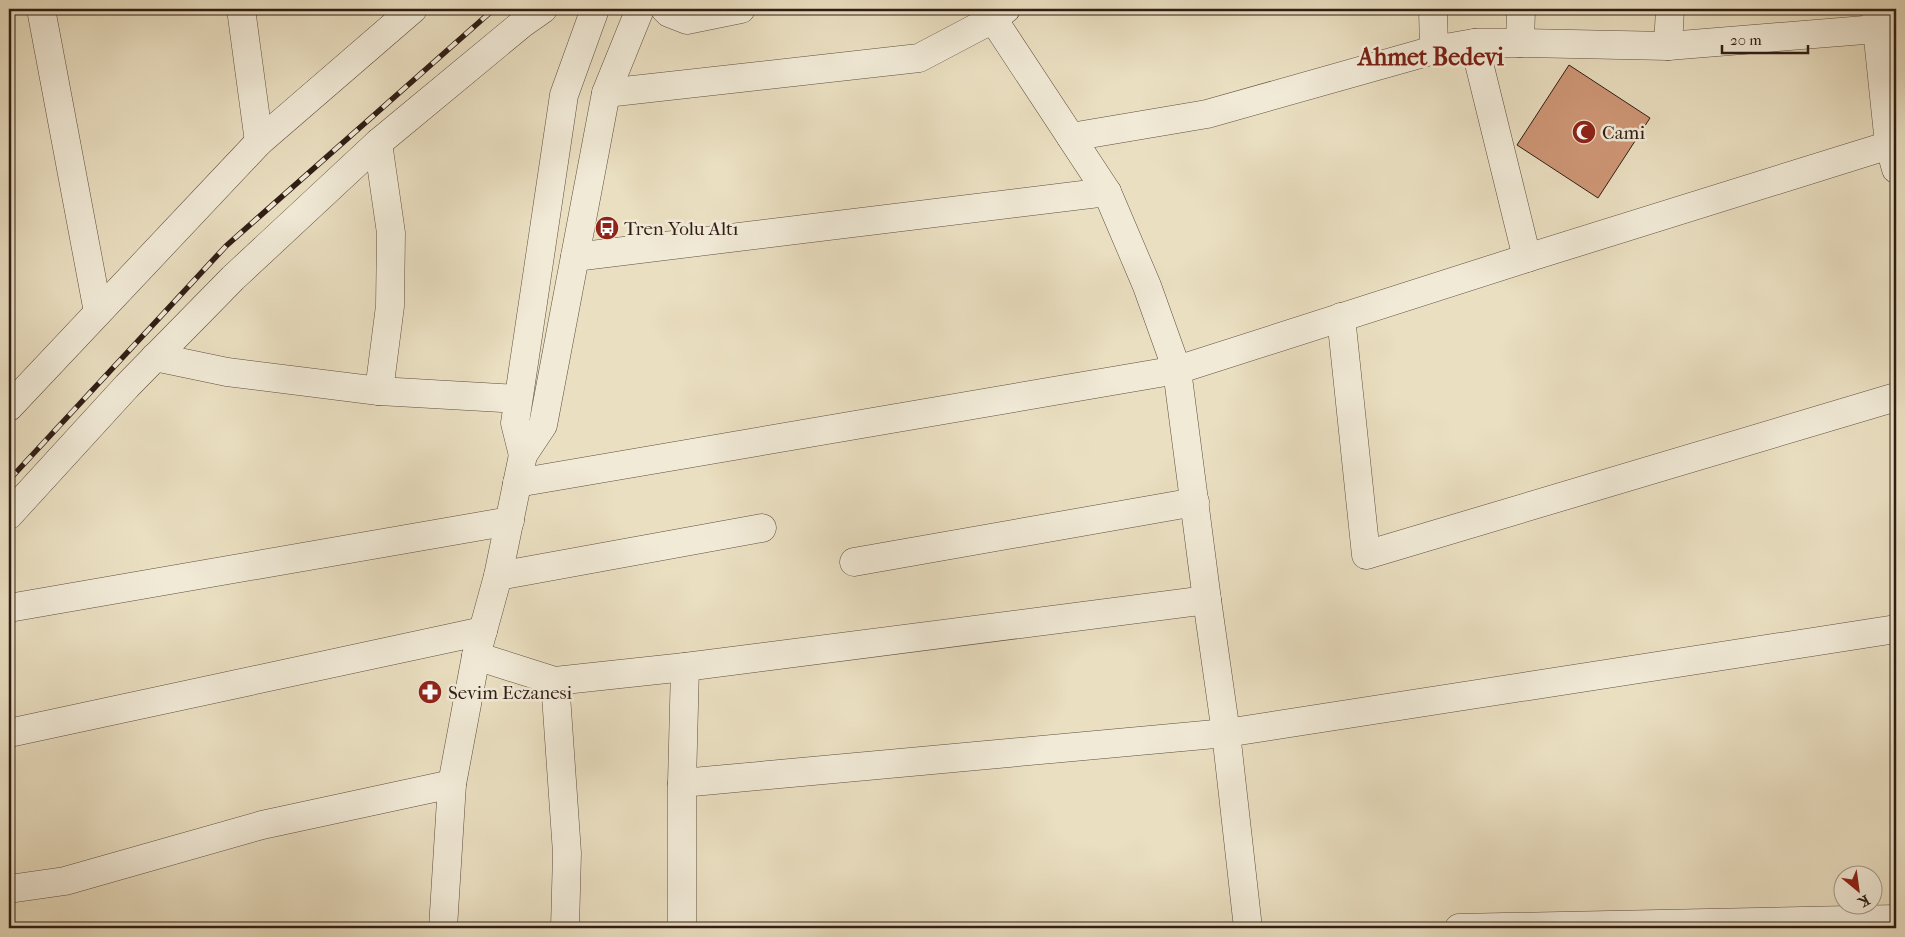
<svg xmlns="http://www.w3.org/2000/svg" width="1905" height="937" viewBox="0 0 1905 937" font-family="'IM FELL French Canon',serif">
  <rect width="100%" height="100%" fill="#eadfc1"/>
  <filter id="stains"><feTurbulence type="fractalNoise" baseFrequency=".004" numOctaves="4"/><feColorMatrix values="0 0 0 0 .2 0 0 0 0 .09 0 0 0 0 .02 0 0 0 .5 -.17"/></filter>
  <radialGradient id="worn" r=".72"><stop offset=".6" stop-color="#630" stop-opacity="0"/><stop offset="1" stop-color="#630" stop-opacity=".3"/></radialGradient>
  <path fill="#cf9777" stroke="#2f1d14" d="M1569 65 1650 118 1598 198 1517 145Z"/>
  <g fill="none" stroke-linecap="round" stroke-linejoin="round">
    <g stroke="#5e4e3f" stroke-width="29">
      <g id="minor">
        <path d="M41 9 98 312"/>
        <path d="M241 9 259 142"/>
        <path d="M665 9 669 13 687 20 741 9"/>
        <path d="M1433 9 1434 50"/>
        <path d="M1876 9 1877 29 1889 144 1896 169"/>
        <path d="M993 19 1107 192 1147 286 1177 370 1207 600 1226 733 1248 928"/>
        <path d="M1474 43 1527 258"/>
        <path d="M1520 43 1521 9"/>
        <path d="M1668 46 1670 9"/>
        <path d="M606 93 919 58 993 19 1006 9"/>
        <path d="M1071 137 1207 114 1434 50 1474 43H1520L1668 46 1877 29 1896 26"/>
        <path d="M378 143 391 233 390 306 379 391"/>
        <path d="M575 257 1107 192"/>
        <path d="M1341 317 1366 555 1896 397"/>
        <path d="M155 357 227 372 379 391 518 399"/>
        <path d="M9 407 259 142 413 9"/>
        <path d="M523 455 515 423 564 95 595 9"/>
        <path d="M517 483 1177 370 1527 258 1896 143"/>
        <path d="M9 515 127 386 233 278 378 143 523 23 543 9"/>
        <path d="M854 562 1195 502"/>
        <path d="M498 576 762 528"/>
        <path d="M9 608 510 521"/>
        <path d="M476 656 555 681 685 667 1207 600"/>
        <path d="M555 681 567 853 565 928"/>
        <path d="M9 733 483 631"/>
        <path d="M682 783 1226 733 1896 629"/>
        <path d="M9 889 65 881 262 825 452 784"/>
        <path d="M443 928 452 784 476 656 498 576 523 455 543 425 606 93 640 9"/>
        <path d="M682 928V783L685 667"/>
        <path d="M1459 928 1896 919"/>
      </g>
    </g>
    <use href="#minor" stroke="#f1ead7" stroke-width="28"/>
    <g stroke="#2f1d14" stroke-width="5.5">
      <path id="rail" d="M9 480 226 246 494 9"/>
    </g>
    <use href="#rail" stroke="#f1ead7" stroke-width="4" stroke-dasharray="11" stroke-linecap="butt"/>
  </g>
  <defs>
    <g id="mosque-disc" transform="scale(1.25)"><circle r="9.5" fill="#8f2418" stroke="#f1ead7"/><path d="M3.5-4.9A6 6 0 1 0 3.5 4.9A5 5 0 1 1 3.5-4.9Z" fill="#fff"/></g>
    <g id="bus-disc" transform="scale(1.25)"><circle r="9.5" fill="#8f2418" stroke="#f1ead7"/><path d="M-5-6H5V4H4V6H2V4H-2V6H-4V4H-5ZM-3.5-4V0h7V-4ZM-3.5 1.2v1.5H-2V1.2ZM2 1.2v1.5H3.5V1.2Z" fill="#fff"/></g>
    <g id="pharmacy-disc" transform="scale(1.25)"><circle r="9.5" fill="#8f2418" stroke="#f1ead7"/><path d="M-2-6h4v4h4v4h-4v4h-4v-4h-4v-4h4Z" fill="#fff"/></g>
  </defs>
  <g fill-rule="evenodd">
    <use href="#mosque-disc" x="1584" y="132"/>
    <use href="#bus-disc" x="607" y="228"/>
    <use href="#pharmacy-disc" x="430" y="692"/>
  </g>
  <g text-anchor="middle" stroke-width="5" stroke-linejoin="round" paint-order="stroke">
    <g font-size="19" fill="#2f1d14" stroke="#f1ead7" text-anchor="start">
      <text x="1602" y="139">Cami</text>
      <text x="624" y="235">Tren Yolu Altı</text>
      <text x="448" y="699">Sevim Eczanesi</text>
    </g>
    <g font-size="24" font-weight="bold" fill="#7a1f14" stroke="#f1ead7">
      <text x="1431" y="65">Ahmet Bedevi</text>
    </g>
  </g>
  <rect width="1905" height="937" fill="none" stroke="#eadfc1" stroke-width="30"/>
  <rect x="10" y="10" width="1885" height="917" fill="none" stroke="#2f1d14" stroke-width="2.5"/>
  <rect x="15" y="15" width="1875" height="907" fill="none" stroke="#2f1d14"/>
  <g transform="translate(1858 890) rotate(151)"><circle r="24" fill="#f1ead7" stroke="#a39889"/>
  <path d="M0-4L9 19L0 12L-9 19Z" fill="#8f2418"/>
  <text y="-8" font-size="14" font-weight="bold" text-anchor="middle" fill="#2f1d14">K</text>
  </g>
  <path d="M1722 45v8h86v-8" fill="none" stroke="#2f1d14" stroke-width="2.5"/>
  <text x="1730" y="45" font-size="15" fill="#2f1d14" stroke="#f1ead7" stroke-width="4" paint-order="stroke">20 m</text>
  <rect width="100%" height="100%" filter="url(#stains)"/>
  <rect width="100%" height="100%" fill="url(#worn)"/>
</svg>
